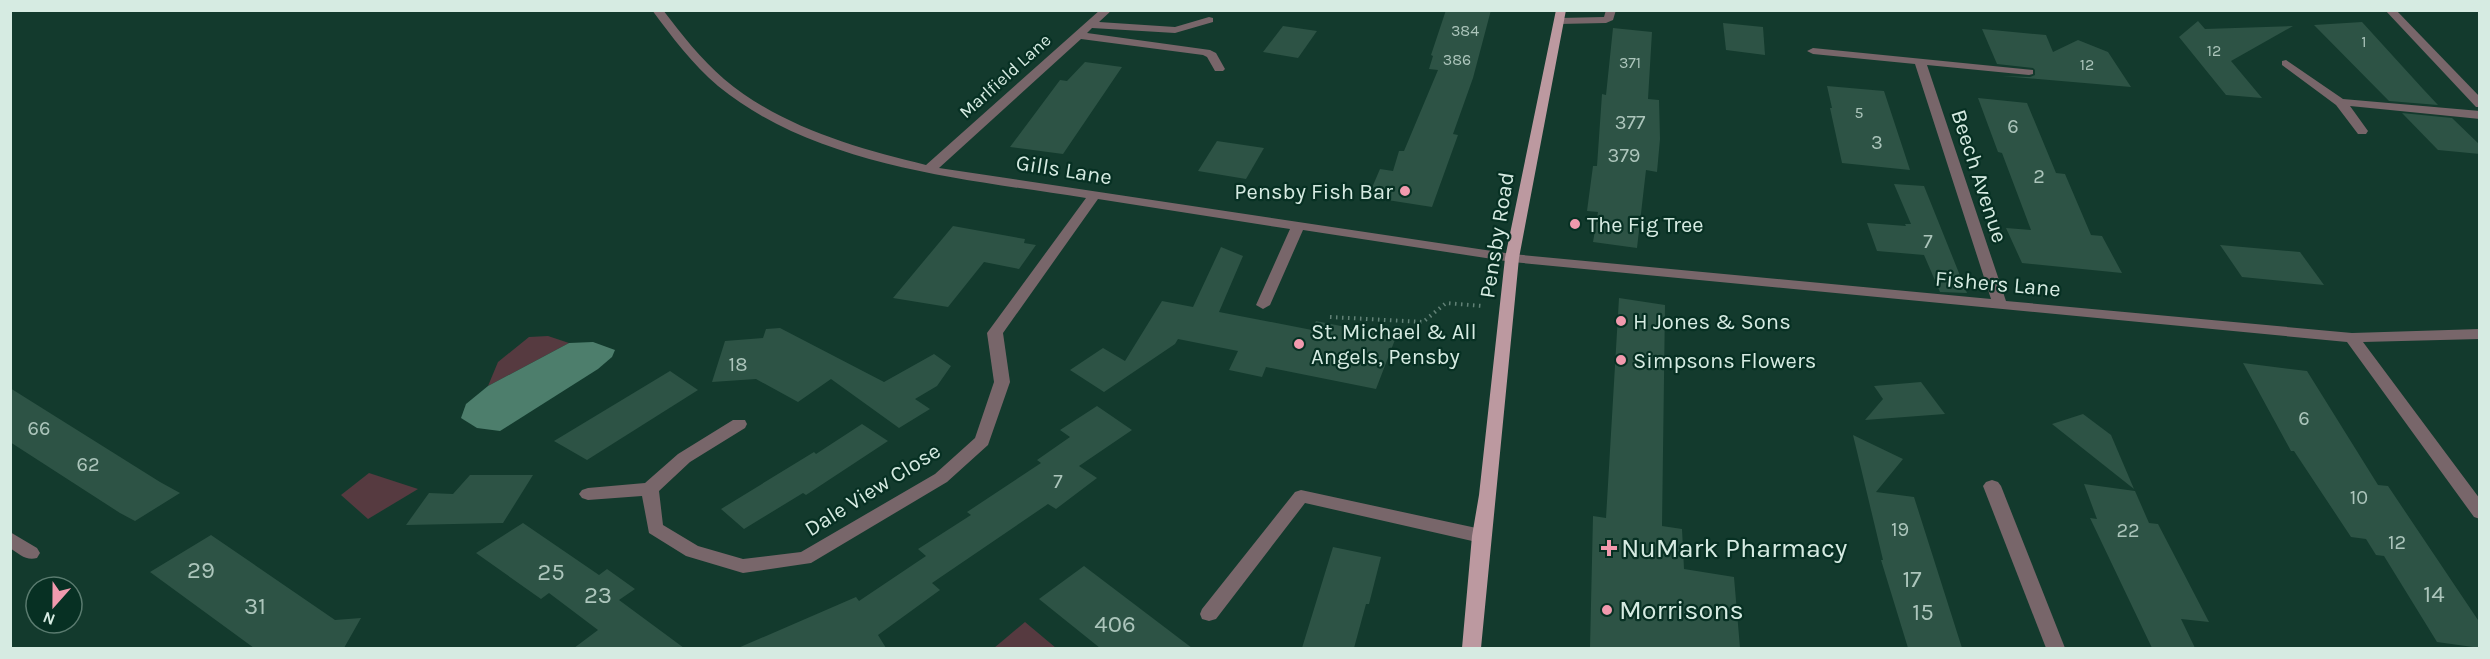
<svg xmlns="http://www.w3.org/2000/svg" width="2490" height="659" viewBox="0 0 2490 659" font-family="Karla,sans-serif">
  <rect width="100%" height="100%" fill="#133a2d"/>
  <g fill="#563a40">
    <path d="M548 336 569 343 488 386 498 362 529 337Z"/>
    <path d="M369 473 418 489 368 519 341 495Z"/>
    <path d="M1025 622 1056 648H994Z"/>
  </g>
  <path fill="#4d7e6c" d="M593 342 615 350 612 357 598 369 500 431 477 428 461 418 466 404 488 386 569 343Z"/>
  <g fill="#2d5345">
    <path d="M1446 10H1491L1473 78 1453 134 1458 135 1432 207 1368 197 1380 169 1393 171 1399 151H1404L1438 70 1429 69 1433 56 1431 55Z"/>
    <path d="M2198 21 2205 29 2293 26 2231 61 2262 98 2226 95 2179 37Z"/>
    <path d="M2362 22 2423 89 2438 105 2389 101 2314 25Z"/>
    <path d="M1723 23 1763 27 1765 55 1726 50Z"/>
    <path d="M1283 26 1317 31 1298 58 1263 52Z"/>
    <path d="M1613 28 1652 32 1648 99 1659 100 1660 139 1657 172 1646 170 1637 248 1593 242 1598 212 1587 211 1593 166H1597L1602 94 1606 95Z"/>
    <path d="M1982 29 2046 35 2053 52 2078 40 2108 52 2131 87 2002 76 2030 77 2035 75V70L2033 68 1997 64Z"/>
    <path d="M1085 62 1122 67 1063 154 1010 147 1060 80 1067 81Z"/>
    <path d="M1827 86 1884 91 1910 170 1842 163 1830 108H1832Z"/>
    <path d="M1978 98 2027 103 2056 173 2065 174 2091 235 2102 236 2122 273 2022 263 2006 228 2031 230 2002 153 1998 152Z"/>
    <path d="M2402 113 2452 118 2480 145V154L2438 150Z"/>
    <path d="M1217 141 1264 148 1246 179 1198 171Z"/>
    <path d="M1894 184 1924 186 1967 293 1940 292 1924 255 1877 251 1867 223 1906 226 1905 224H1911Z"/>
    <path d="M953 226 1025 239 1024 243 1036 245 1019 269 984 262 948 307 893 298Z"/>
    <path d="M2220 245 2300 252 2324 285 2242 277Z"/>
    <path d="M1221 247 1243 256 1219 312 1312 330 1316 321 1396 337 1376 389 1266 367 1262 377 1229 370 1238 351 1178 339 1175 344 1104 392 1070 370 1103 348 1125 361 1162 301 1193 307Z"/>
    <path d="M1619 298 1665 305 1662 526 1682 529 1684 569 1734 577 1740 648H1590L1593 516 1606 518Z"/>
    <path d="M780 328 884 382 934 354 951 366 937 386 915 399 930 409 899 428 831 379 798 402 756 379 712 382 725 341 763 338 766 329Z"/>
    <path d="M2243 363 2307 371 2378 485 2388 486 2480 623V648L2437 642 2384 556 2376 555 2366 539 2351 537 2294 451H2291Z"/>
    <path d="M670 371 698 390 587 460 554 441Z"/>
    <path d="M1921 382 1945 414 1865 420 1883 399 1874 386Z"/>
    <path d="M10 388 160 482 180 493 135 521 120 513 10 442Z"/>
    <path d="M1097 406 1132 430 1079 466 1097 478 1056 509 1048 504 932 583 940 590 878 635 886 648H738L856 597 859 601 926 556 918 549 971 515 967 512 1041 463 1037 460 1070 437 1060 430Z"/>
    <path d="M2083 414 2111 435 2134 489 2052 424Z"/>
    <path d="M862 424 888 441 806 495 803 493 744 529 721 509 814 452 816 454Z"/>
    <path d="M1853 435 1903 459 1876 492 1914 497 1962 648H1908L1881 560H1883Z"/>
    <path d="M470 475H533L503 523 406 525 429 493 453 494Z"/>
    <path d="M2084 484 2135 491 2149 523 2158 524 2209 622 2181 619 2195 648H2152L2090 518 2097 519Z"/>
    <path d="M523 523 599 575 607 569 635 589 619 600 684 648H574L598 630 549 593 541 599 476 553Z"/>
    <path d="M211 535 335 620 361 618 344 648H254L150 572Z"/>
    <path d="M1333 547 1381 557 1369 604H1366L1354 648H1302Z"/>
    <path d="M1084 566 1192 648H1100L1039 599Z"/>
  </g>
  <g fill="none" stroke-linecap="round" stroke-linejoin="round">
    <path stroke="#628277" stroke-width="4" stroke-dasharray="1.5 4.5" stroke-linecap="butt" d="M1330 317 1423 322 1446 303 1482 306"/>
    <g fill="#78666a" fill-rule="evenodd">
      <path d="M652 10H663C682 35 701 59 724 79 781 127 856 148 926 165L1100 10H1112L1099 22 1175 27 1209 17 1213 18V22L1175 33 1092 28 1087 33 1210 50 1216 53 1225 69 1223 71H1215L1207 57 1203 55 1081 39 939 168 1512 254 1991 299 1915 64 1813 54 1807 51 1813 48 2033 70V74L2029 75 1927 65 2006 301 2352 333 2480 329V339L2363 342 2480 499V519L2474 517 2347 342 1512 262 1303 230 1270 305 1263 309 1256 305 1290 229 1098 199 1003 333 1010 382 988 445 947 482 811 563 743 573 686 556 649 533 642 496 588 500 582 498 579 494 582 490 588 488 645 483 678 454 733 420H745L747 424 745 428 690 462 659 491 663 525 698 546 743 559 801 552 935 474 975 438 994 382 987 333 1086 198C965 179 817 167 718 86 693 65 672 37 652 10Z"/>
      <path d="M1606 10H1616L1613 20 1606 23 1559 24 1554 21 1559 18 1604 17Z"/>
      <path d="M2385 10H2396L2480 97V107H2476Z"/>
      <path d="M2286 60 2343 99 2480 111V119L2350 106 2368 131 2366 134H2358L2336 105 2282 65V61Z"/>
      <path d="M1992 480 1998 482 2001 486 2065 648H2046L1983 486 1986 482Z"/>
      <path d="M1301 490 1481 529 1487 531 1490 536 1487 541 1481 543 1305 503 1216 619 1209 621 1202 619 1200 614 1202 609 1295 492Z"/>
      <path d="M10 532 37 548 40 553 37 558C26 561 19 554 10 548Z"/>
    </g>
    <path fill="#bc99a0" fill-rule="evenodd" d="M1556 10H1566L1519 258 1481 648H1462L1472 536 1479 495 1505 258Z"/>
  </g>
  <g fill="#f29aae" stroke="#073023" stroke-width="2">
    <circle cx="1405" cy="191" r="6"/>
    <circle cx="1575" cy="224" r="6"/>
    <circle cx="1621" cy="321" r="6"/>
    <circle cx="1299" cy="344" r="6"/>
    <circle cx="1621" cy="360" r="6"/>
    <path d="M1606 539h6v6h6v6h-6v6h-6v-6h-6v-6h6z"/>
    <circle cx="1607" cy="610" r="6"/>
  </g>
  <g text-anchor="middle" stroke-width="4.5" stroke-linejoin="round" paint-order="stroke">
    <g font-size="16" fill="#acc5bb">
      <text x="1465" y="36">384</text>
      <text x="2364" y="47">1</text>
      <text x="2214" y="56">12</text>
      <text x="1457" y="65">386</text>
      <text x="1630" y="68">371</text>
      <text x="2087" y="70">12</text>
      <text x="1859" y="118">5</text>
    </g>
    <g font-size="18" fill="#d6ebe2" stroke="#073023">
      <text transform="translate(1005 76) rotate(-42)" y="6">Marlfield Lane</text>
    </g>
    <g font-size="20" fill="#acc5bb">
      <text x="1630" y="129">377</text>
      <text x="2013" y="133">6</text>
      <text x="1877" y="149">3</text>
      <text x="1624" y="162">379</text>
      <text x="2039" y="183">2</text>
      <text x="1928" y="248">7</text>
      <text x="738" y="371">18</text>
      <text x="2304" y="425">6</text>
      <text x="39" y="435">66</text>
      <text x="88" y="471">62</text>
      <text x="1058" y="488">7</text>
      <text x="2359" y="504">10</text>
      <text x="1900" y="536">19</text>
      <text x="2128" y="537">22</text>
      <text x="2397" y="549">12</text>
    </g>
    <g font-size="22" fill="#d6ebe2" stroke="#073023">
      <text transform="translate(1064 169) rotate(9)" y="8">Gills Lane</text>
      <text transform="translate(1980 176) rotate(72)" y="8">Beech Avenue</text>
      <text transform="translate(1496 235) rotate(-81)" y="8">Pensby Road</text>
      <text transform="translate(1998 283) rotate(5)" y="8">Fishers Lane</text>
      <text transform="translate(872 489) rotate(-32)" y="8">Dale View Close</text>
    </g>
    <g font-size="22" fill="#d6ebe2" stroke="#073023" text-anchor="start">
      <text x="1393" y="199" text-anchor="end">Pensby Fish Bar</text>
      <text x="1587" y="232">The Fig Tree</text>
      <text x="1633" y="329">H Jones &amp; Sons</text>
      <text x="1311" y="339">St. Michael &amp; All<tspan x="1311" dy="25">Angels, Pensby</tspan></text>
      <text x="1633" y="368">Simpsons Flowers</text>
    </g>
    <g font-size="24" fill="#acc5bb">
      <text x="201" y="578">29</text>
      <text x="551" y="580">25</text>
      <text x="1912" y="587">17</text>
      <text x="2434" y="602">14</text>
      <text x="598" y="603">23</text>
      <text x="255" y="614">31</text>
      <text x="1923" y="620">15</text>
      <text x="1115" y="632">406</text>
    </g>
    <g font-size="27" fill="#d6ebe2" stroke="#073023" text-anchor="start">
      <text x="1621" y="557">NuMark Pharmacy</text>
      <text x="1619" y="619">Morrisons</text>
    </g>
  </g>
  <rect width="2490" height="659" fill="none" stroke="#d6ebe2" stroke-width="24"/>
  <g transform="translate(54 605) rotate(201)"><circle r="28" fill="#073023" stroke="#5a7b6f" stroke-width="1.5"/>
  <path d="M0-4.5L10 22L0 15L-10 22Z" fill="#f29aae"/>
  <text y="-9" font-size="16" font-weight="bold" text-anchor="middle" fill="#d6ebe2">N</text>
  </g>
</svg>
